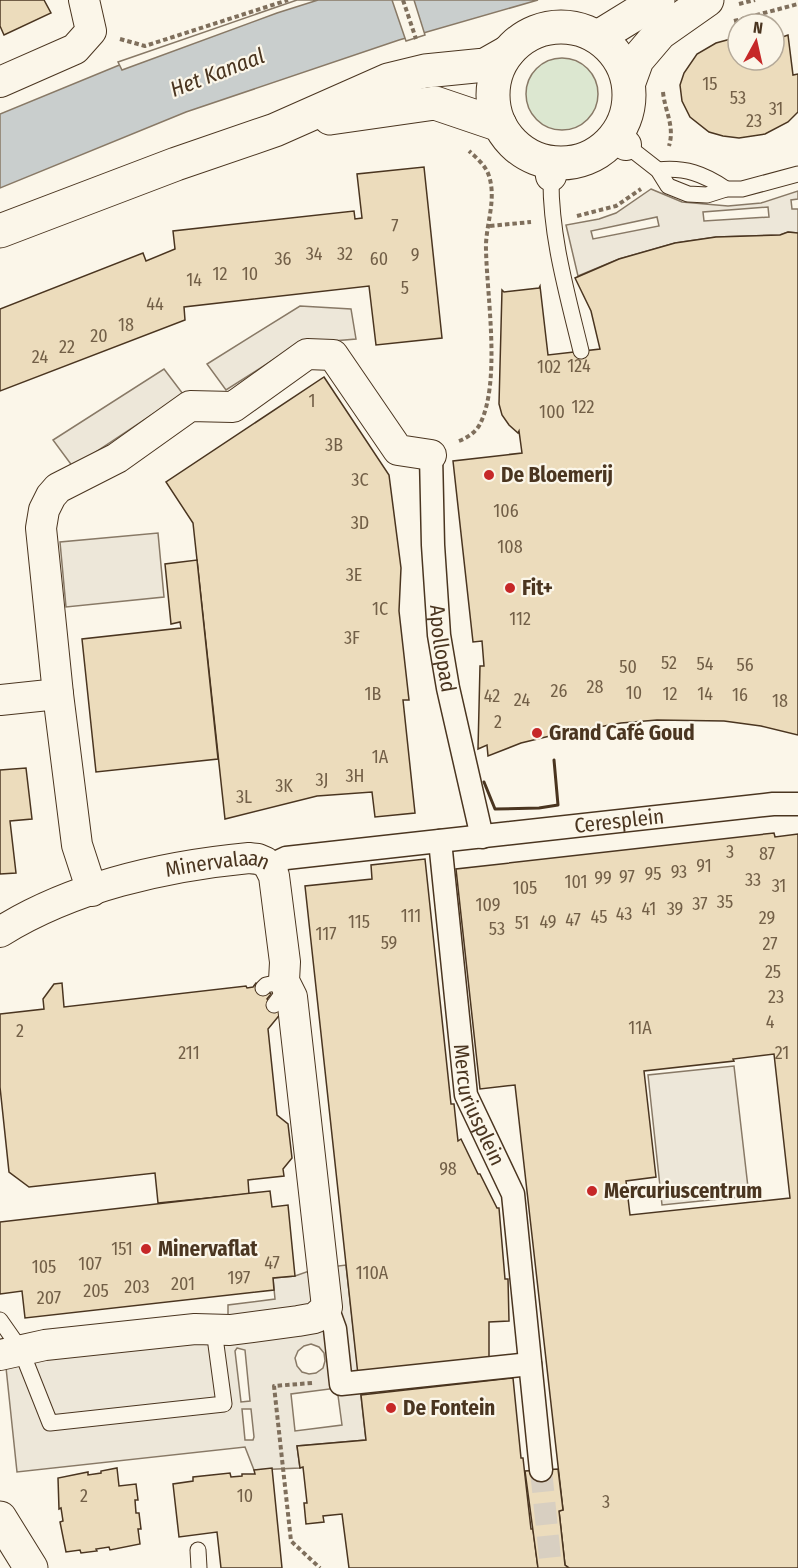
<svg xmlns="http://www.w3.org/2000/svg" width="798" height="1568" viewBox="0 0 798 1568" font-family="'Fira Sans Condensed',sans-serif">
  <rect width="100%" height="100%" fill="#fbf6e9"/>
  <circle fill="#dce7d0" stroke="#887966" stroke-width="1.5" cx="562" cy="94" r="36"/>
  <g fill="#ede7d9" stroke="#887966" stroke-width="1.5" fill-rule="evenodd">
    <path d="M651 189 682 202 728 206 761 203 798 191V199L791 200 792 209H798V233L788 232 780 235 716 237 675 243 619 259 578 276 566 225 599 219 616 213ZM768 207 769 217 704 221 703 212ZM657 217 659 226 593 239 591 231Z"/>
    <path d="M300 306 351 309 356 339 298 344 226 390 207 364Z"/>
    <path d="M164 369 183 394 73 467 53 440Z"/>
    <path d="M158 533 164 597 66 607 60 542Z"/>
    <path d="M734 1066 749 1196 662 1205 648 1075Z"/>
    <path d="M346 1265 366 1440 297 1446 300 1468 254 1470 245 1447 17 1472 3 1339 228 1315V1305L275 1299 273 1278 295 1276 315 1269ZM311 1344 319 1347 324 1353 325 1361 323 1368 316 1373 309 1374 302 1372 297 1366 295 1358 298 1351 304 1346ZM237 1348 245 1350 250 1401 241 1402 235 1351ZM337 1388 342 1425 295 1431 291 1394ZM242 1409H251L254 1437 253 1440H245Z"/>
  </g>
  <path fill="#c9cecd" stroke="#887966" stroke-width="1.5" d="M307 0H538L399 40 186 112 0 188V114L117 66Z"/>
  <g fill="#fbf6e9" stroke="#887966" stroke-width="1.5">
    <path d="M297 0H318L277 13 122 70 118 62Z"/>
    <path d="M392 0H414L425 35 406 41Z"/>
  </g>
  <g fill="#ecdcbc" stroke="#4a3520" stroke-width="1.5" fill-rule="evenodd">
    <path d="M0 0H44L51 13 4 35 0 26Z"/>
    <path d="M788 35 793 75 798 74V112L788 122 765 134 739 138 723 136 709 132 690 117 682 101 680 85 684 73 697 54 716 43 738 37V60H774V40Z"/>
    <path d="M424 167 442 338 376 345 369 286 184 307 185 320 0 391V309L143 253 146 261 175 249 173 231 354 211 355 219 362 218 357 174Z"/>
    <path d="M788 232 798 233V735L761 726 724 721 657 720 621 723 554 735 521 743 488 756 487 745 478 749 480 666H484L482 641 473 642 453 461 522 453 519 431 518 433 509 425 502 415 499 404 502 290 504 292 539 288 540 286 548 355 600 349 591 311 575 278 619 259 675 243 716 237 780 235Z"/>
    <path d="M324 377 389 475 401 568 399 611 409 700H403L415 813 375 817 372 792 317 796 225 819 193 523 166 482Z"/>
    <path d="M197 560 218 759 96 772 82 639 181 628 180 622 171 624 165 564Z"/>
    <path d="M26 768 32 819 10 821 16 873 0 874V770Z"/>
    <path d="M774 833 775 837 798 834V1568H569L565 1565 559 1511 563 1510 515 1085 480 1089 456 869ZM774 1054 790 1198 630 1215 626 1181 656 1177 644 1071 734 1061 733 1059Z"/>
    <path d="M425 859 451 1104H454L458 1141 461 1139 478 1174H480L497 1208H499L505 1279H508L509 1321 489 1322V1360L358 1375 305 886 372 879 371 865Z"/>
    <path d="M62 983 64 1007 246 986 247 988 253 987 256 983 271 994 267 999 282 1012 268 1029 277 1115 288 1124 292 1158 283 1169 284 1176 248 1180 249 1194 158 1203 155 1173 29 1187 9 1172 0 1087V1014L44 1009 43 999 54 984Z"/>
    <path d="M270 1191 272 1207 288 1205 295 1276 273 1278 274 1290 25 1318 22 1291 0 1294V1222Z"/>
    <path d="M513 1378 521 1458H523L531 1529H533L538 1568H349L342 1514 323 1516 324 1522 306 1524 304 1503H307L303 1467 300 1468 297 1446 366 1440 361 1395Z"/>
    <path d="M117 1468 119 1486 136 1484 138 1500H135L136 1513H139L141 1529H138L140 1544 110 1550 109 1547 96 1549 97 1551 81 1553 80 1550 66 1552 60 1522 63 1521 61 1508 59 1509 58 1478 88 1472V1475L101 1473V1471Z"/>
    <path d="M272 1468 282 1568H221L217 1532 179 1537 173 1484 193 1481V1477L230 1473 231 1477 242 1476V1474H255L254 1470Z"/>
    <path d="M558 1469 563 1510 559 1511 565 1565 569 1568H538L525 1471Z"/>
  </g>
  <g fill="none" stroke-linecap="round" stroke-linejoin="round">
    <path stroke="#d8cfc1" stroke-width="22" stroke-dasharray="22 11" stroke-linecap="butt" d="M541 1470 551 1568"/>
    <g stroke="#4a3520" stroke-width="17">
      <g id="service">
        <path d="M626 145 658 170 668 186 688 194 707 195 726 189H742L798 174"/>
        <path d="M658 170C685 167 704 174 726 189"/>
        <path d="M551 176C550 235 567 293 581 351"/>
        <path d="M263 988 266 985 284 981 280 997 274 1005"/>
        <path d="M0 1320 21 1350 50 1423 224 1404 214 1330"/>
        <path d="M198 1550 199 1568"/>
      </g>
    </g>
    <g stroke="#4a3520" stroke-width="25">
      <g id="pedestrian">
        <path id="s1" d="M431 455 433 545 439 635 448 688 482 837"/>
        <path id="s2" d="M440 841 466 1095 513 1194 541 1470"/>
        <path id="s3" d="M269 866 286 858 773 804H798"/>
        <path d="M327 1307 335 1329 341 1384 530 1364"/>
      </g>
    </g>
    <g stroke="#4a3520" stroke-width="32">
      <g id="minor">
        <path d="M0 82 75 49 91 31 84 0"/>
        <path d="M616 136 626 145"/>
        <path d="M549 162 551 176"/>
        <path d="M58 694 77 845 92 891"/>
        <path d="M0 700 58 694 41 528 44 510 51 496 58 488 117 458 190 406 233 407 307 354 333 355 398 450 431 455"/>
        <path id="s4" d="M0 932C72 887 165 866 249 858L258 859 265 862 269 866 274 876 285 962 284 981 292 997 327 1307 315 1318 298 1321 230 1330 195 1329 45 1345 0 1355"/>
      </g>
    </g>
    <g stroke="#4a3520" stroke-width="35">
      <g id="secondary">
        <circle cx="561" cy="95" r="68"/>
        <path d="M598 37 658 0"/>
        <path d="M629 82 637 60 660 33 707 0"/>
        <path d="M330 118 435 103 500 125"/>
        <path d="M0 231 176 164 275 130 388 80 425 71 485 65 508 52"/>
        <path d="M0 1518 31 1568"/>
      </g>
    </g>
    <g stroke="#7f6f5c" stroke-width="4" stroke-dasharray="4.5 3" stroke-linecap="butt">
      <path d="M403 0 416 39"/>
      <path d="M739 4 755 0"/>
      <path d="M734 21 798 4"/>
      <path d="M120 39 145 46 288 0"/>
      <path d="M663 92C665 112 675 126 669 146"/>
      <path d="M577 216 616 206 641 189"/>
      <path d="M490 226 531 222"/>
      <path d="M459 441C467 438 476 432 480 424 501 382 487 297 486 250 485 226 497 201 489 176 486 166 477 158 469 151"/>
      <path d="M312 1383 274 1386 291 1541 320 1568"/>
    </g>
    <use href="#service" stroke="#fbf6e9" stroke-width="15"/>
    <use href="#pedestrian" stroke="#fbf6e9" stroke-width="22"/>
    <use href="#minor" stroke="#fbf6e9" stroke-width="30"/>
    <use href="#secondary" stroke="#fbf6e9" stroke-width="33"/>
    <path stroke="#4a3520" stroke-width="3" d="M484 782 495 809 539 808 558 805 554 760"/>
  </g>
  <g fill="#c62828" stroke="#fbf6e9" stroke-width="2">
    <circle cx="489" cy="475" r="6"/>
    <circle cx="510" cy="588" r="6"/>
    <circle cx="537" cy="733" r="6"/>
    <circle cx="592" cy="1191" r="6"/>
    <circle cx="146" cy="1249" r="6"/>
    <circle cx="391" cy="1408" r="6"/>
  </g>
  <g text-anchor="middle" stroke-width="4.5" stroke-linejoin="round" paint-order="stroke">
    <g font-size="18" fill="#725f47">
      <text x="710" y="90">15</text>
      <text x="738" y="104">53</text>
      <text x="776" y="115">31</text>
      <text x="754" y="127">23</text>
      <text x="395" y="232">7</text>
      <text x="314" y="260">34</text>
      <text x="345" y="260">32</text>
      <text x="415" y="261">9</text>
      <text x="283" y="265">36</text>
      <text x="379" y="265">60</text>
      <text x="220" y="280">12</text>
      <text x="250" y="280">10</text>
      <text x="194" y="286">14</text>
      <text x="405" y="294">5</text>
      <text x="155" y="310">44</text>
      <text x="126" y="331">18</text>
      <text x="99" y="342">20</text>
      <text x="67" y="353">22</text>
      <text x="40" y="363">24</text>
      <text x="579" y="372">124</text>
      <text x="549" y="373">102</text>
      <text x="312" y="407">1</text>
      <text x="583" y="413">122</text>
      <text x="552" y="418">100</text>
      <text x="334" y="451">3B</text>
      <text x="360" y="486">3C</text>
      <text x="506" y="517">106</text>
      <text x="360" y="529">3D</text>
      <text x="510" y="553">108</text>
      <text x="354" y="581">3E</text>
      <text x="380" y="615">1C</text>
      <text x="520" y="625">112</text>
      <text x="352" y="644">3F</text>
      <text x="669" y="669">52</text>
      <text x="705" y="670">54</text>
      <text x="745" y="671">56</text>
      <text x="628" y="673">50</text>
      <text x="595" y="693">28</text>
      <text x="559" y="697">26</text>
      <text x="634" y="699">10</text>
      <text x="373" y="700">1B</text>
      <text x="670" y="700">12</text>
      <text x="705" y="700">14</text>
      <text x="740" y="701">16</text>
      <text x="492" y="702">42</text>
      <text x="522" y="706">24</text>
      <text x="780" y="707">18</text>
      <text x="498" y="728">2</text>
      <text x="380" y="763">1A</text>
      <text x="355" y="782">3H</text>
      <text x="322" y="786">3J</text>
      <text x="284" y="792">3K</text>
      <text x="244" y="803">3L</text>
      <text x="730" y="858">3</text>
      <text x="767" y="860">87</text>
      <text x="704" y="872">91</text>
      <text x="679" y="878">93</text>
      <text x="653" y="880">95</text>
      <text x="627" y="883">97</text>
      <text x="603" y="884">99</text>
      <text x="753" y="886">33</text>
      <text x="576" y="888">101</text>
      <text x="779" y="892">31</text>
      <text x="525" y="894">105</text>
      <text x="725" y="908">35</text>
      <text x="700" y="910">37</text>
      <text x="488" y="911">109</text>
      <text x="649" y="915">41</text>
      <text x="675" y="915">39</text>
      <text x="624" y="920">43</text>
      <text x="411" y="922">111</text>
      <text x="599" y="923">45</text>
      <text x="767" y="924">29</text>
      <text x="573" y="926">47</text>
      <text x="359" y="928">115</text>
      <text x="548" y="928">49</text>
      <text x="522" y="929">51</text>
      <text x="497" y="935">53</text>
      <text x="326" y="940">117</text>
      <text x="389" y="949">59</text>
      <text x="770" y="950">27</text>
      <text x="773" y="978">25</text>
      <text x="776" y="1003">23</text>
      <text x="770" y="1028">4</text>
      <text x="640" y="1034">11A</text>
      <text x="20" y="1037">2</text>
      <text x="189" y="1059">211</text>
      <text x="782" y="1059">21</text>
      <text x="448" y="1175">98</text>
      <text x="122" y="1255">151</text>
      <text x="272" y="1269">47</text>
      <text x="90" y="1270">107</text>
      <text x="44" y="1273">105</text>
      <text x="372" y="1279">110A</text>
      <text x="239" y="1284">197</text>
      <text x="183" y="1290">201</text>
      <text x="137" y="1293">203</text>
      <text x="96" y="1297">205</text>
      <text x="49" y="1304">207</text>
      <text x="84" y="1502">2</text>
      <text x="245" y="1502">10</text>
      <text x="606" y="1508">3</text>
    </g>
    <g font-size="21" font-weight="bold" fill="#4a3520" stroke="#fbf6e9" text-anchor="start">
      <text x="501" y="482">De Bloemerij</text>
      <text x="522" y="595">Fit+</text>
      <text x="549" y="740">Grand Café Goud</text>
      <text x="604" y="1198">Mercuriuscentrum</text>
      <text x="158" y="1256">Minervaflat</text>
      <text x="403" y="1415">De Fontein</text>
    </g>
    <g font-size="21" fill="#4a3520" stroke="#fbf6e9">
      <text dy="7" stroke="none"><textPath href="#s1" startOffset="194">Apollopad</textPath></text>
      <text dy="7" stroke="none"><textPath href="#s3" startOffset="354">Ceresplein</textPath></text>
      <text dy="7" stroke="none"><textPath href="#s4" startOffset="230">Minervalaan</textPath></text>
      <text dy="7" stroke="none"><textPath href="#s2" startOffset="268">Mercuriusplein</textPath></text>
    </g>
    <g font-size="22" font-style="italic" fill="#4a3520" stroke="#fbf6e9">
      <text transform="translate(217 72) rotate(-21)" y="8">Het Kanaal</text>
    </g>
  </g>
  <g transform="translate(756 42) rotate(8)"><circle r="28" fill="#fbf6e9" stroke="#b4a999" stroke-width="1.5"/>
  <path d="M0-4.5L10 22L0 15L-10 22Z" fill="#c62828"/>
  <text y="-9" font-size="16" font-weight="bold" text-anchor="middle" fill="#4a3520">N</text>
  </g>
</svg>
